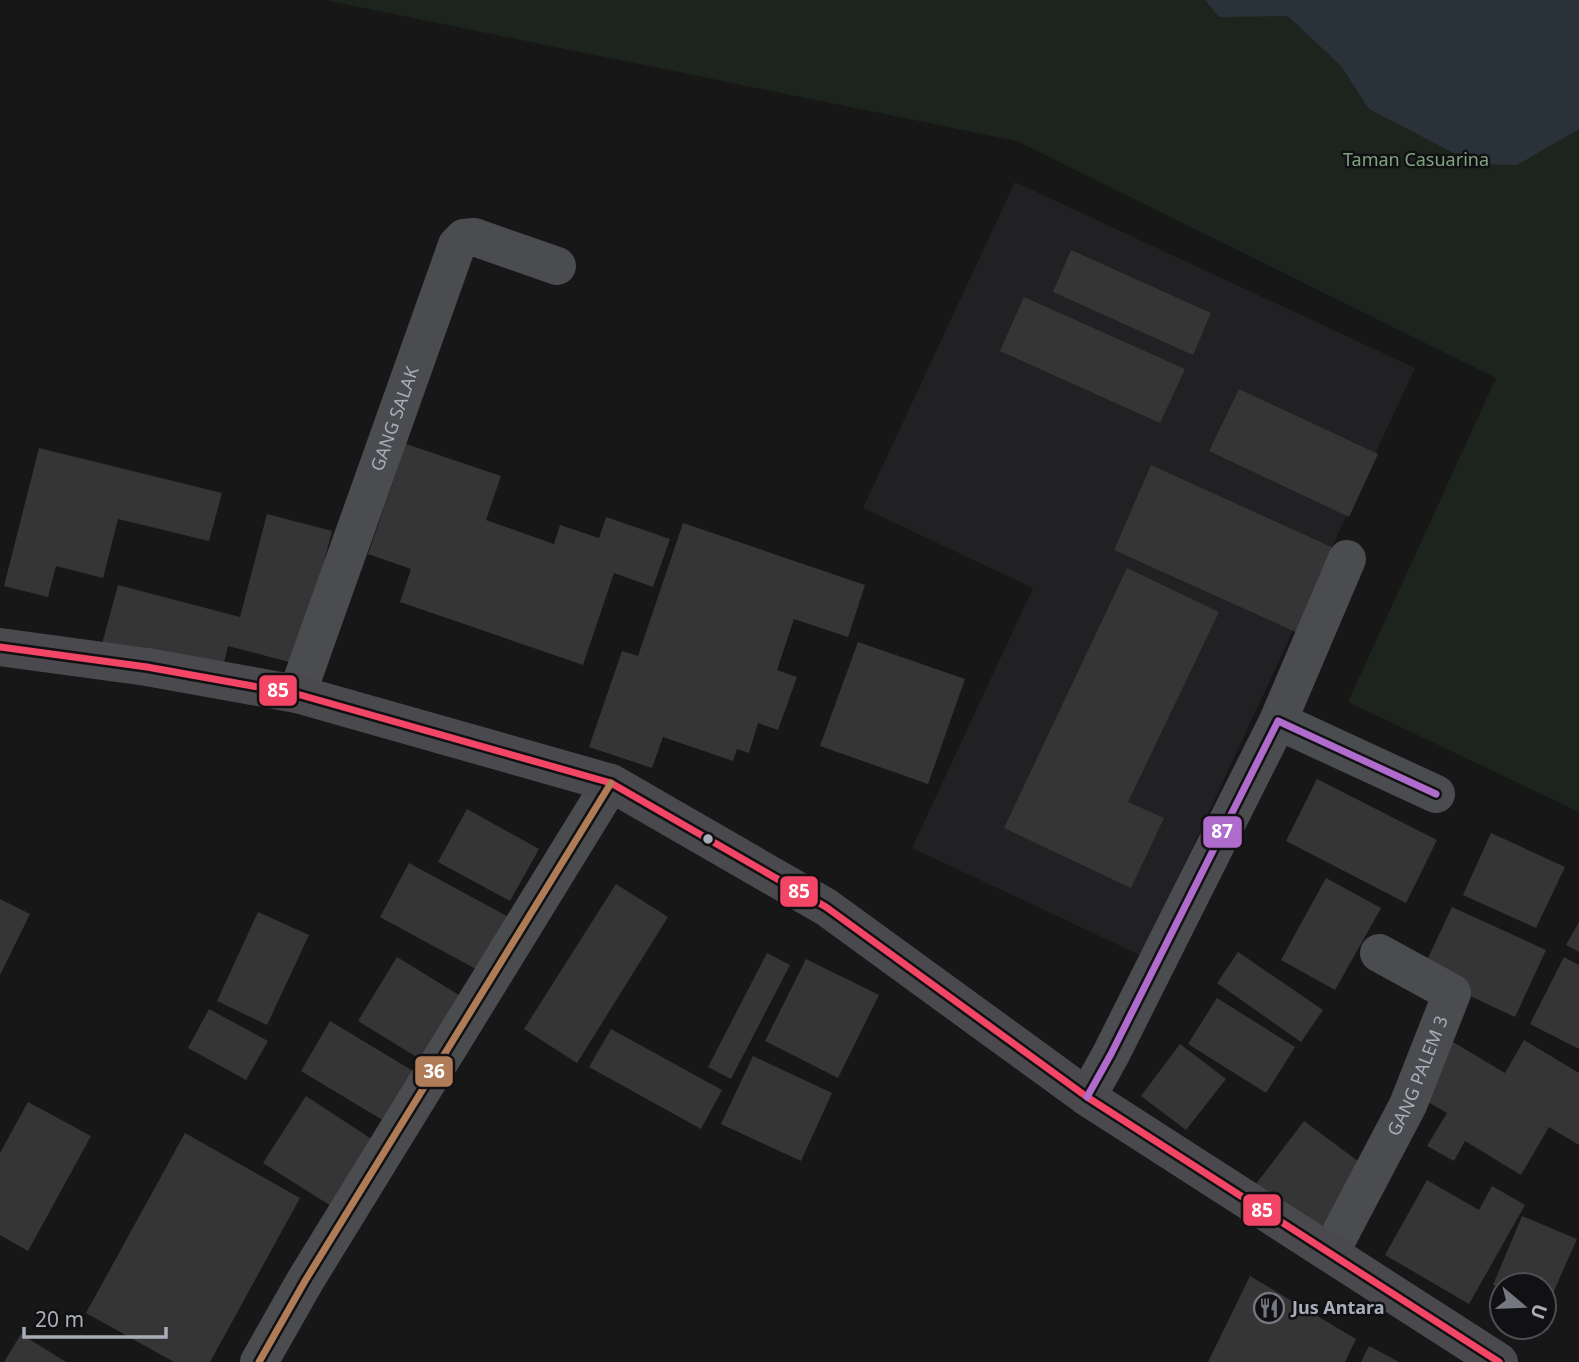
<svg xmlns="http://www.w3.org/2000/svg" width="1579" height="1362" viewBox="0 0 1579 1362" font-family="'Noto Sans',sans-serif">
  <rect width="100%" height="100%" fill="#171717"/>
  <path fill="#212123" d="M1015 182 1415 368 1142 956 912 848 1033 588 863 508Z"/>
  <path fill="#1d241e" d="M325 0H1579V812L1348 702 1496 378 1017 141Z"/>
  <path fill="#2a3239" d="M1205 0H1579V129L1517 165 1475 164 1369 109 1341 66 1288 16 1219 17Z"/>
  <g fill="#353536">
    <path d="M1071 250 1211 313 1193 355 1053 292Z"/>
    <path d="M1024 297 1185 369 1160 423 1000 351Z"/>
    <path d="M1239 389 1378 454 1349 517 1209 451Z"/>
    <path d="M406 444 501 476 486 520 554 544 560 525 599 538 606 517 670 539 653 587 614 573 583 665 400 602 411 569 368 554Z"/>
    <path d="M39 448 222 493 209 541 118 519 103 578 56 566 48 597 4 586Z"/>
    <path d="M1151 465 1338 550 1300 634 1114 550Z"/>
    <path d="M267 514 332 531 297 664 228 646 221 675 102 644 118 585 240 617Z"/>
    <path d="M683 523 865 585 848 637 794 619 777 670 797 677 778 730 758 723 749 753 737 749 733 761 663 737 652 768 589 747 622 651 638 656Z"/>
    <path d="M1127 568 1219 612 1128 802 1164 818 1131 888 1004 828Z"/>
    <path d="M858 642 965 679 928 784 820 746Z"/>
    <path d="M1317 779 1437 840 1406 903 1286 841Z"/>
    <path d="M467 809 539 849 510 901 438 862Z"/>
    <path d="M1491 833 1565 867 1536 928 1463 895Z"/>
    <path d="M409 863 514 920 485 974 380 917Z"/>
    <path d="M1326 878 1381 908 1335 990 1281 960Z"/>
    <path d="M616 884 668 917 577 1063 524 1029Z"/>
    <path d="M0 899 30 914 0 975Z"/>
    <path d="M1452 907 1546 950 1515 1017 1421 973Z"/>
    <path d="M258 912 309 935 267 1025 217 1001Z"/>
    <path d="M1579 922V952L1566 945Z"/>
    <path d="M1238 952 1323 1010 1301 1042 1217 983Z"/>
    <path d="M767 953 790 965 731 1079 708 1067Z"/>
    <path d="M397 957 467 1000 428 1064 358 1021Z"/>
    <path d="M1564 957 1579 965V1049L1530 1024Z"/>
    <path d="M806 959 879 995 838 1078 765 1041Z"/>
    <path d="M1217 998 1295 1047 1266 1093 1188 1044Z"/>
    <path d="M209 1009 268 1041 246 1080 188 1048Z"/>
    <path d="M330 1021 423 1077 394 1127 301 1071Z"/>
    <path d="M611 1029 722 1090 701 1129 589 1067Z"/>
    <path d="M1524 1040 1579 1073V1145L1549 1127 1521 1175 1465 1141 1454 1161 1427 1146 1447 1113 1421 1098 1453 1042 1505 1073Z"/>
    <path d="M1180 1044 1226 1079 1186 1130 1141 1096Z"/>
    <path d="M753 1056 832 1093 801 1161 721 1124Z"/>
    <path d="M306 1096 373 1140 331 1206 263 1163Z"/>
    <path d="M28 1102 91 1136 28 1251 0 1235V1153Z"/>
    <path d="M1304 1121 1366 1167 1318 1232 1256 1184Z"/>
    <path d="M185 1133 300 1198 210 1362H174L86 1313Z"/>
    <path d="M1427 1180 1479 1210 1492 1186 1525 1205 1469 1304 1385 1255Z"/>
    <path d="M1522 1216 1577 1239 1546 1309 1544 1308V1285H1502V1289L1493 1285Z"/>
    <path d="M1250 1276 1356 1339 1345 1362H1208Z"/>
    <path d="M21 1334 66 1362H4Z"/>
    <path d="M1369 1346 1399 1362H1361Z"/>
  </g>
  <g fill="none" stroke-linecap="round" stroke-linejoin="round">
    <g stroke="#4b4c50" stroke-width="38">
      <path id="s1" d="M297 694 457 245 464 238 474 237 557 266"/>
      <path d="M1278 721 1347 559"/>
      <path d="M1087 1097 1111 1054 1278 721 1436 794"/>
      <path id="s2" d="M1330 1253 1408 1105 1452 993 1379 953"/>
      <path d="M259 1362 305 1281 611 783"/>
    </g>
    <path stroke="#4a4a4e" stroke-width="38" d="M0 647 147 667 297 694 611 783 826 907 1087 1097 1499 1362"/>
    <g stroke="#111113" stroke-width="12">
      <path id="bus-1" d="M0 647 147 667 297 694 611 783 826 907 1087 1097 1499 1362"/>
    </g>
    <g stroke="#111113" stroke-width="12">
      <path id="bus-2" d="M1087 1097 1111 1054 1278 721 1436 794"/>
    </g>
    <g stroke="#111113" stroke-width="12">
      <path id="bus-3" d="M259 1362 305 1281 611 783"/>
    </g>
    <use href="#bus-1" stroke="#f34667" stroke-width="7"/>
    <use href="#bus-2" stroke="#b06ccc" stroke-width="7"/>
    <use href="#bus-3" stroke="#b07c57" stroke-width="7"/>
  </g>
  <defs>
    <g id="restaurant-ring" transform="scale(1.575)"><circle r="9.5" fill="#111113" stroke="#757880" stroke-width="1.5"/><path d="M-5-6h1v4h1v-4h1v4h1v-4h1v5L-1.5 .5V6h-2V.5L-5-1ZM5-6V6H3V1.5H1.5Q1.5-4 5-6Z" fill="#757880"/></g>
  </defs>
  <g fill-rule="evenodd">
    <use href="#restaurant-ring" x="1269" y="1308"/>
  </g>
  <circle fill="#a8adb8" stroke="#111113" stroke-width="2.5" cx="708" cy="839" r="6"/>
  <g text-anchor="middle" stroke-width="5" stroke-linejoin="round" paint-order="stroke">
    <g font-size="18" fill="#7fa381" stroke="#111113">
      <text x="1416" y="166">Taman Casuarina</text>
    </g>
    <g font-size="18" fill="#a8adb8" stroke="#111113">
      <text dy="6" stroke="none"><textPath href="#s1" startOffset="292">GANG SALAK</textPath></text>
      <text dy="6" stroke="none"><textPath href="#s2" startOffset="198">GANG PALEM 3</textPath></text>
    </g>
    <g font-size="18" font-weight="bold" fill="#a8adb8" stroke="#111113" text-anchor="start">
      <text x="1292" y="1314">Jus Antara</text>
    </g>
  </g>
  <g stroke="#111113" stroke-width="2.5">
    <rect x="258" y="674" width="40" height="33" rx="7" fill="#f34667"/>
    <rect x="1202" y="815" width="41" height="34" rx="7" fill="#b06ccc"/>
    <rect x="779" y="875" width="40" height="33" rx="7" fill="#f34667"/>
    <rect x="414" y="1055" width="40" height="33" rx="7" fill="#b07c57"/>
    <rect x="1242" y="1193" width="40" height="34" rx="7" fill="#f34667"/>
  </g>
  <g font-size="19" text-anchor="middle" font-weight="bold" fill="#fff">
    <text x="278" y="697">85</text>
    <text x="1222" y="838">87</text>
    <text x="799" y="898">85</text>
    <text x="434" y="1078">36</text>
    <text x="1262" y="1217">85</text>
  </g>
  <g transform="translate(1523 1306) rotate(109)"><circle r="33" fill="#111113" stroke="#4d4f55" stroke-width="2"/>
  <path d="M0-5L12 26L0 18L-12 26Z" fill="#757880"/>
  <text y="-10" font-size="19" font-weight="bold" text-anchor="middle" fill="#a8adb8">U</text>
  </g>
  <path d="M24 1327v10h142v-10" fill="none" stroke="#a8adb8" stroke-width="3.5"/>
  <text x="35" y="1327" font-size="21" fill="#a8adb8" stroke="#111113" stroke-width="5" paint-order="stroke">20 m</text>
</svg>
